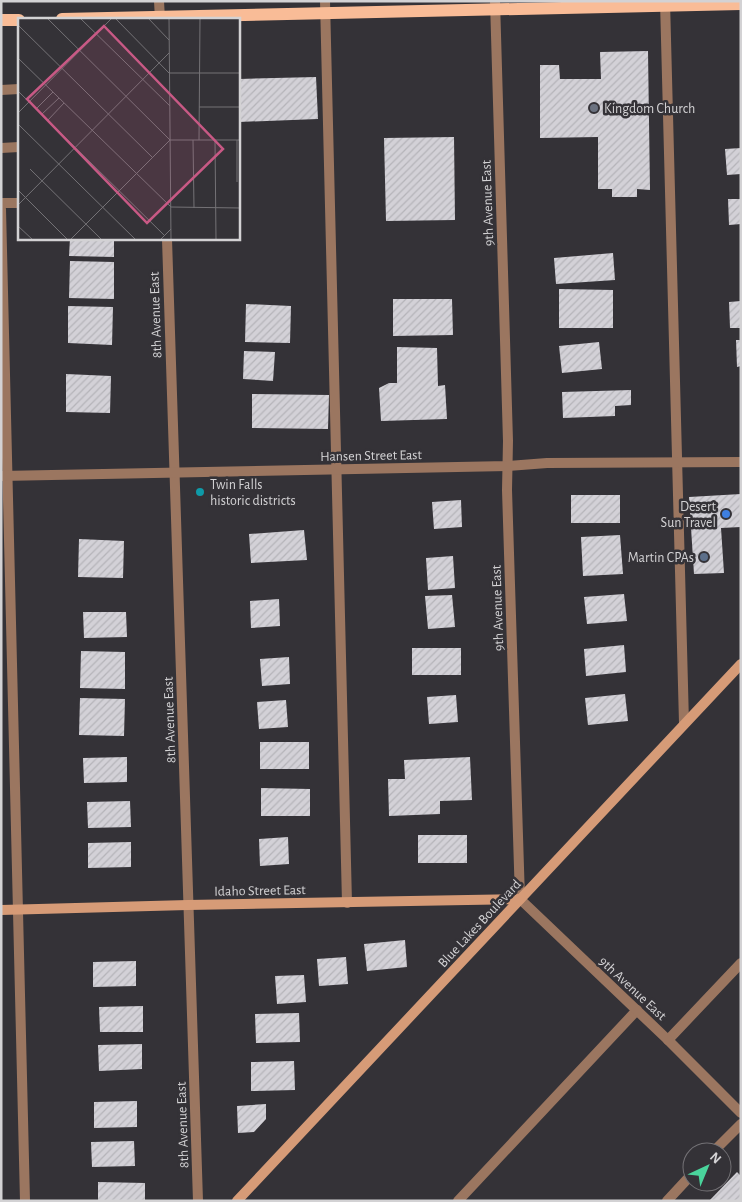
<svg xmlns="http://www.w3.org/2000/svg" width="742" height="1202" viewBox="0 0 742 1202" font-family="'Alegreya Sans',sans-serif">
  <defs>
    <pattern id="building-hatch" width="6" height="6" patternUnits="userSpaceOnUse" patternTransform="scale(1.25)"><rect width="6" height="6" fill="#d3d1d7"/><path d="M-1 1l2-2M0 6l6-6M5 7l2-2" fill="none" stroke="#b5b4b9"/></pattern>
  </defs>
  <rect width="100%" height="100%" fill="#343237"/>
  <g fill="url(#building-hatch)">
    <path d="M648 51 650 190 637 189V197H612V189H598V137L540 138V65H559L560 79H601L600 52Z"/>
    <path d="M316 77 318 119 239 122V79Z"/>
    <path d="M454 137 455 220 386 221 384 138Z"/>
    <path d="M741 148V174L727 175 725 149Z"/>
    <path d="M728 199H741V224L729 225Z"/>
    <path d="M70 239H114V257L69 256Z"/>
    <path d="M613 253 615 280 556 284 554 258Z"/>
    <path d="M70 261 114 262V299L69 298Z"/>
    <path d="M559 289 613 290V328H559Z"/>
    <path d="M393 299H452L453 335 393 336Z"/>
    <path d="M741 301V328H730L729 302Z"/>
    <path d="M246 304 291 306 290 343 245 342Z"/>
    <path d="M68 306 113 307 112 345 68 343Z"/>
    <path d="M736 340H741V366L737 367Z"/>
    <path d="M599 342 602 369 562 373 559 346Z"/>
    <path d="M397 347 437 348 438 386 445 385 447 419 381 421 379 388 389 383H397Z"/>
    <path d="M244 351 275 352 273 381 243 379Z"/>
    <path d="M66 374 111 376 110 413 66 412Z"/>
    <path d="M631 390V405L615 406V416L563 418 562 392Z"/>
    <path d="M252 394 329 395 328 429 252 428Z"/>
    <path d="M741 494V527L721 528 724 573 694 574 689 497Z"/>
    <rect x="571" y="495" width="49" height="28"/>
    <path d="M461 500 462 527 434 529 432 502Z"/>
    <path d="M304 530 307 560 251 563 249 534Z"/>
    <path d="M620 535 623 574 583 576 581 537Z"/>
    <path d="M79 539 124 541 123 578 78 577Z"/>
    <path d="M453 556 455 588 428 590 426 558Z"/>
    <path d="M624 594 627 621 587 624 584 597Z"/>
    <path d="M452 595 455 627 428 629 425 596Z"/>
    <path d="M279 599 280 626 251 628 250 601Z"/>
    <path d="M83 612H126L127 637 84 638Z"/>
    <path d="M624 645 626 672 586 676 584 649Z"/>
    <rect x="412" y="648" width="49" height="27"/>
    <path d="M81 651 125 652V689L80 688Z"/>
    <path d="M289 657 290 684 262 686 260 659Z"/>
    <path d="M625 694 628 721 588 725 585 698Z"/>
    <path d="M456 695 458 722 429 724 427 697Z"/>
    <path d="M80 698 125 699 124 736 79 735Z"/>
    <path d="M286 700 288 727 259 729 257 702Z"/>
    <rect x="260" y="742" width="49" height="27"/>
    <path d="M127 757V782L84 783 83 758Z"/>
    <path d="M470 757 472 800 440 801V814L389 816 388 779H405L404 760Z"/>
    <path d="M261 788 310 789V816H261Z"/>
    <path d="M130 801 131 827 88 828 87 802Z"/>
    <rect x="418" y="835" width="49" height="28"/>
    <path d="M288 837 289 864 260 866 259 839Z"/>
    <path d="M131 842V867L88 868V843Z"/>
    <path d="M405 940 407 967 367 971 364 944Z"/>
    <path d="M346 957 348 984 319 986 317 959Z"/>
    <path d="M136 961V986L93 987V962Z"/>
    <path d="M304 975 306 1002 277 1004 275 976Z"/>
    <path d="M143 1006V1032H100L99 1007Z"/>
    <path d="M299 1013 300 1042 256 1043 255 1014Z"/>
    <path d="M142 1044V1069L99 1071 98 1045Z"/>
    <path d="M294 1061 295 1090 251 1091V1062Z"/>
    <path d="M137 1101V1127L94 1128V1102Z"/>
    <path d="M266 1104V1119L254 1132 238 1133 237 1106Z"/>
    <path d="M134 1141 135 1166 92 1167 91 1142Z"/>
    <path d="M737 1172 741 1176V1201H709Z"/>
    <path d="M98 1182 145 1183V1201H98Z"/>
  </g>
  <g fill="none" stroke-linecap="round" stroke-linejoin="round">
    <g stroke="#9b7660" stroke-width="10">
      <path d="M325 1 347 903"/>
      <path d="M665 1 684 723"/>
      <path d="M1 90 19 89"/>
      <path d="M1 148 19 147"/>
      <path d="M1 203H19"/>
      <path d="M1 209 25 1201"/>
      <path d="M668 1040 741 963"/>
      <path d="M458 1201 637 1010"/>
    </g>
    <g stroke="#9b7660" stroke-width="10">
      <path d="M159 1 160 19"/>
      <path d="M495 1 508 441 507 490 520 899 668 1040 741 1113"/>
      <path d="M167 239 198 1201"/>
      <path d="M1 476 508 466 547 463 741 462"/>
      <path d="M713 1152 741 1124"/>
      <path d="M667 1201 692 1174"/>
    </g>
    <g stroke="#d69b77" stroke-width="10">
      <path d="M1 910 188 905 520 899"/>
      <path d="M237 1201 741 664"/>
    </g>
    <g stroke="#f9bc97" stroke-width="12">
      <path d="M62 19 741 4"/>
      <path d="M1 20H19"/>
    </g>
  </g>
  <circle fill="#6b7280" stroke="#343237" stroke-width="2" cx="594" cy="108" r="5"/>
  <circle fill="#0f9aa8" stroke="#343237" stroke-width="2" cx="200" cy="492" r="5"/>
  <circle fill="#3f7fe0" stroke="#343237" stroke-width="2" cx="726" cy="514" r="5"/>
  <circle fill="#5c6f8a" stroke="#343237" stroke-width="2" cx="704" cy="557" r="5"/>
  <g text-anchor="middle" stroke-width="5" stroke-linejoin="round" paint-order="stroke">
    <g font-size="14" fill="#d3d2d4" stroke="#343237" text-anchor="start">
      <text x="604" y="113">Kingdom Church</text>
      <text x="210" y="489">Twin Falls<tspan x="210" dy="16">historic districts</tspan></text>
      <text x="716" y="511" text-anchor="end">Desert<tspan x="716" dy="16">Sun Travel</tspan></text>
      <text x="694" y="562" text-anchor="end">Martin CPAs</text>
    </g>
    <g font-size="14" fill="#d3d2d4" stroke="#343237">
      <text transform="translate(487 203) rotate(-92)" y="5">9th Avenue East</text>
      <text transform="translate(155 315) rotate(-92)" y="5">8th Avenue East</text>
      <text transform="translate(371 455) rotate(-1)" y="5">Hansen Street East</text>
      <text transform="translate(497 608) rotate(-92)" y="5">9th Avenue East</text>
      <text transform="translate(169 720) rotate(-92)" y="5">8th Avenue East</text>
      <text transform="translate(260 890) rotate(-1)" y="5">Idaho Street East</text>
      <text transform="translate(479 923) rotate(-47)" y="5">Blue Lakes Boulevard</text>
      <text transform="translate(633 988) rotate(43)" y="5">9th Avenue East</text>
      <text transform="translate(182 1125) rotate(-92)" y="5">8th Avenue East</text>
    </g>
  </g>
  <g transform="translate(18 18)">
    <rect width="222" height="222" fill="#343237"/>
    <path fill="none" stroke="#747276" stroke-width="1" d="M29 0 152 122H223M62 0 152 88M97 0 151 55H223M130 0 151 22M151 0 153 222M0 7 135 140M0 40 153 189 223 190M0 73 147 218M181 89H223M18 91 35 74M0 95 94 0M24 96 41 80M30 102 46 85M0 106 118 222M175 122 176 190M181 122 182 0M197 122 198 222M219 122V164M12 151 84 222M0 172 50 222M0 187 151 35M0 208 15 222M52 222 152 122M142 222 153 211"/>
    <path fill="#c85985" fill-opacity="0.15" stroke="#c85985" stroke-width="2.5" d="M86 8 205 131 129 205 9 81Z"/>
    <rect width="222" height="222" fill="none" stroke="#d3d2d4" stroke-width="2.5"/>
  </g>
  <rect width="742" height="1202" fill="none" stroke="#d3d2d4" stroke-width="5"/>
  <g transform="translate(707 1167) rotate(44)"><circle r="24" fill="#343237" stroke="#747276"/>
  <path d="M0-4L9 19L0 12L-9 19Z" fill="#4ad49c"/>
  <text y="-8" font-size="14" font-weight="bold" text-anchor="middle" fill="#d3d2d4">N</text>
  </g>
</svg>
